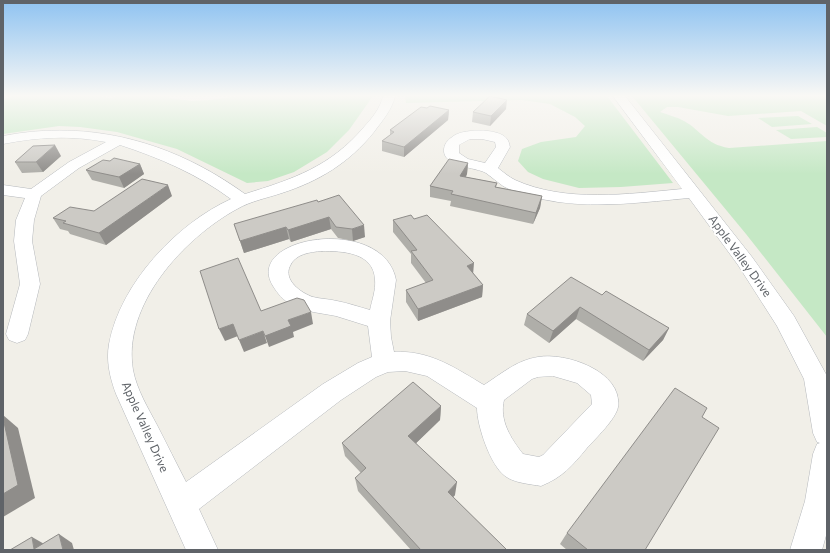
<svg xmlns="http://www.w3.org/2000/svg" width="830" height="553" viewBox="0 0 830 553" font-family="Commissioner,sans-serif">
  <rect width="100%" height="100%" fill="#f1efe8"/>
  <g fill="#c5e8c5">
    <path d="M16 96H92L111 98 122 96H168L169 98 192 101 209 100 242 96H373L349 130 327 152 294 172 268 181 247 183 177 149 117 132 80 127 59 126 3 134V99Z"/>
    <path d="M405 96H607L673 183 621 187 579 188 543 179 528 172 518 161 522 149 541 142 576 137 585 126 575 117 550 104 522 100 406 103Z"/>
    <path d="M632 96H827V126L801 111 728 116 678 107H667L660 112C668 115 677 117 684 121 702 131 705 144 729 148L827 141V337L746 234Z"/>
    <path d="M798 116 812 124 772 127 758 118Z"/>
    <path d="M817 127 827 133V137L791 139 776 130Z"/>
  </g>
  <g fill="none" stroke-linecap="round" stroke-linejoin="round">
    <g stroke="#b5b8bc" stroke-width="1">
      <g id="minor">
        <path d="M383 96H395C392 110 382 121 374 132 349 163 319 181 282 193 267 198 251 201 237 209 184 238 122 305 133 370 137 390 148 408 157 425 167 444 176 463 186 482L323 384 358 363 372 357 368 326C357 323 347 319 336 316 321 313 305 312 292 305 283 300 278 294 273 286 242 236 384 214 396 280L390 321 391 337 394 352C430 350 455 368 484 385 501 374 517 360 538 357 565 352 623 371 618 407 616 419 595 439 587 448 572 466 563 477 541 486 530 484 514 483 505 476 490 465 477 425 477 408L427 376 405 371 388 372 376 377 341 400 199 509 218 550H186L116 394C110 378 106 361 109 344 120 284 176 224 231 199 197 174 160 158 120 145L79 168 41 196 34 220 32 241 40 284 28 334 25 340 17 343 9 340 6 334 20 284 14 241 16 220 25 198 3 195V185L31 189 69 162 106 142C71 135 37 137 3 144V136C91 119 173 142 245 194 293 179 330 167 364 127 372 118 380 109 383 96ZM322 251C342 251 374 252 375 280 376 290 372 300 370 310 359 307 348 303 337 301 329 299 321 299 313 297 301 293 283 280 290 266 295 254 310 252 322 251ZM553 376 577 383 591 395 592 404 543 455 539 457 523 454C511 439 499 420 504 400L532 379 538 377Z"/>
        <path d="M613 96H625L752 257 794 316 827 376V532L822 550H790L805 501 813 454 817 444 820 443 817 442 813 433 804 379 777 326 738 265 689 198C646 202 601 208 558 202 540 199 519 195 503 186 497 182 492 177 486 173 476 167 442 167 444 149 445 142 449 139 455 135 466 129 499 128 507 139 509 141 509 144 510 147L498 168C503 172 509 177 515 180 566 203 628 194 682 189ZM470 139H482L495 142 496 147 485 163 468 159 459 153V145Z"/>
      </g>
    </g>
    <use href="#minor" fill="#fff" fill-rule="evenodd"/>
  </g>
  <g fill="#afaea9">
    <path d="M427 108 449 110 448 120 404 157 382 151V141L390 135V130Z"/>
    <path d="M506 109 490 126 472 122 473 112Z"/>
    <path d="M61 156 43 172 22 173 15 162Z"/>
    <path d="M110 161 140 164 144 174 124 188 92 180 86 170Z"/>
    <path d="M468 163 467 174 466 177 497 183 496 187 542 196 540 208 533 224 450 206 451 201 430 197V186Z"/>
    <path d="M172 196 106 245 70 234 68 231 60 229 53 218 94 211Z"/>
    <path d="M318 202 365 237 353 241 338 238 331 229 291 242 289 239 244 253 234 224Z"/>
    <path d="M414 219 473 273 483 285 482 297 418 321 406 302V290L426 283 411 263V254L393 232V220Z"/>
    <path d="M602 295 669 328 663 340 643 361 576 319 549 343 524 325 527 314Z"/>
    <path d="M441 406 440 420 416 443 455 495 453 497 507 550H411L358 491 355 478 361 473 345 456 342 443Z"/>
    <path d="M702 417 645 550H567L560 544 567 533Z"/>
  </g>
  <g fill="#8f8d8a">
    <path d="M507 100 506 109 490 126 491 116Z"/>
    <path d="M449 110 448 120 404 157V147Z"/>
    <path d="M55 145 61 156 43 172 36 162Z"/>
    <path d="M468 163 467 174 460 187V176Z"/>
    <path d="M140 164 144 174 124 188 119 177Z"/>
    <path d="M168 185 172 196 106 245 99 233Z"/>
    <path d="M542 196 540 208 533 224 536 213Z"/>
    <path d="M329 217 331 229 291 242 288 230Z"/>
    <path d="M364 225 365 237 353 241 352 229Z"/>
    <path d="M286 227 289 239 244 253 240 241Z"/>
    <path d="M474 263 473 275 467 266Z"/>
    <path d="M483 285 482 297 418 321V309Z"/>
    <path d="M580 307 576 319 549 343 553 331Z"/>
    <path d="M311 312 313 324 293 332 294 337 269 347 265 336 288 320Z"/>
    <path d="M233 324 238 336 225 341 219 329Z"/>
    <path d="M669 328 663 340 643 361 649 350Z"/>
    <path d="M263 331 267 343 244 352 239 340Z"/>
    <path d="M441 406 440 420 409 450 408 436Z"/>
    <path d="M3 415 18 428 35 498 3 517Z"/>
    <path d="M457 482 455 495 446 505 448 492Z"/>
    <path d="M59 534 72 543 74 550H63Z"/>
    <path d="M32 537 46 545 34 549Z"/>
  </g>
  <g fill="#cccac5" stroke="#8f8d8a">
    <path d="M490 96 507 100 491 116 473 112Z"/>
    <path d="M430 106 449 110 404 147 382 141 394 132 390 130 421 107 427 108Z"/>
    <path d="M55 145 36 162H15L33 146Z"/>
    <path d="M114 158 140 164 119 177 86 170 103 160 110 161Z"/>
    <path d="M449 159 468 163 460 176 497 183 495 187 542 196 536 213 451 194 453 191 430 186Z"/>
    <path d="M142 179 168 185 99 233 63 223 66 221 53 218 70 207 94 211Z"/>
    <path d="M339 195 364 225 352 229 336 227 329 217 288 230 286 227 240 241 234 224 317 200 318 202Z"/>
    <path d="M411 215 414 219 427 215 474 263 467 266 483 285 418 309 406 290 433 280 411 251 417 250 393 220Z"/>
    <path d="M238 258 261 311 297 298 304 300 311 312 288 320 291 326 265 336 263 331 239 340 233 324 219 329 200 271Z"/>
    <path d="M571 277 602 295 606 291 669 328 649 350 580 307 553 331 527 314Z"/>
    <path d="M413 382 441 406 408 436 457 482 448 492 506 549 507 550H421L355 478 366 468 342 443Z"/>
    <path d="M675 388 707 408 702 417 719 428 645 550H588L567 533Z"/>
    <path d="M3 418 18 485 3 494Z"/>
    <path d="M59 534 63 550H10L32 537 34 549Z"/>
  </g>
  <linearGradient id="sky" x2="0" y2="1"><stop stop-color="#8fc3f1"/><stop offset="0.55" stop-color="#f9f8f5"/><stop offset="1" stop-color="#f9f8f5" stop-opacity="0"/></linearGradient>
  <rect width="830" height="174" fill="url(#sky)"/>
  <g text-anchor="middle" stroke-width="3.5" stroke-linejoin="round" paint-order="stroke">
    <g font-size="12" fill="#5f6368" stroke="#fff">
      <text transform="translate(740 256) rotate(54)" y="4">Apple Valley Drive</text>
      <text transform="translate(145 427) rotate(66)" y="4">Apple Valley Drive</text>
    </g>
  </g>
  <rect width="830" height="553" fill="none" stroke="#5f6368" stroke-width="8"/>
</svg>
